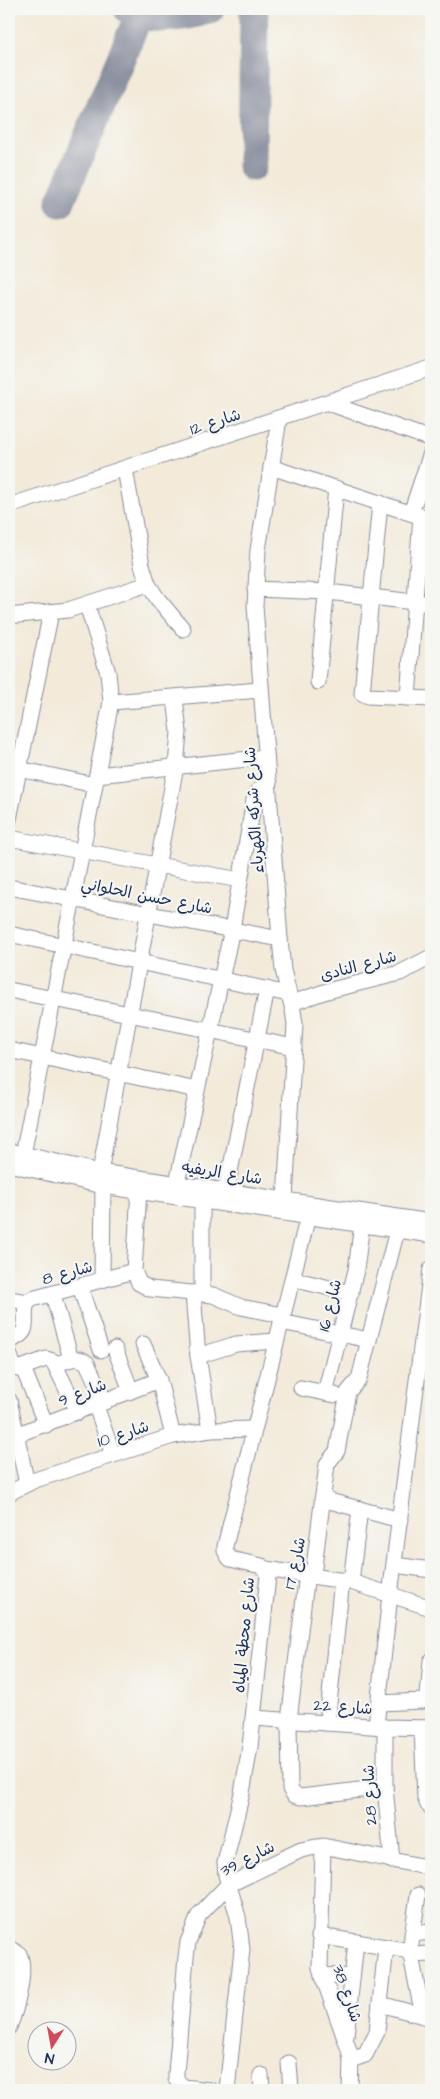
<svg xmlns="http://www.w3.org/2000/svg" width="440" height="2099" viewBox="0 0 440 2099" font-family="'Architects Daughter','Playpen Sans Arabic',sans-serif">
  <rect width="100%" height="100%" fill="#f6f6f2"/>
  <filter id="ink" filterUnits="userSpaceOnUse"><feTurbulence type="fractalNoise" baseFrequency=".02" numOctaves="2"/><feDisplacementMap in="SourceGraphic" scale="10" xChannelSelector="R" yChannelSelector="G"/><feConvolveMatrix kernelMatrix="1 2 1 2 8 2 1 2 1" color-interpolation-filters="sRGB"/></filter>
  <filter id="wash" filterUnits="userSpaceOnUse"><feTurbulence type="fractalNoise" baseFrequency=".0096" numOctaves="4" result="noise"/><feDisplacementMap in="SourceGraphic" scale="20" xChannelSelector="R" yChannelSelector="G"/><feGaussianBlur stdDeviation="1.12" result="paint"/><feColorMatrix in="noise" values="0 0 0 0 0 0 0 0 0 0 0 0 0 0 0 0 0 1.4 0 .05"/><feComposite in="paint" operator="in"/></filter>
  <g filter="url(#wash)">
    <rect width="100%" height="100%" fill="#f3ead9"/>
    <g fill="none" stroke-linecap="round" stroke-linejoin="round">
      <g stroke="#878c9c" stroke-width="29">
        <path d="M128 9C154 23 184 18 210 9"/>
        <path d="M252 167 254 9"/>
        <path d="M60 203 139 15"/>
      </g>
    </g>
  </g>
  <g filter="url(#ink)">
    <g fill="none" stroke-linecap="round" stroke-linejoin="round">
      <g stroke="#878c9c" stroke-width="17">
        <g id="minor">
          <path d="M328 403 431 439"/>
          <path d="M279 419 258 550 255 606 280 939 283 970 293 1010 295 1024 285 1199"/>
          <path d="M271 467 431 520"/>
          <path d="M125 469 142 565 148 584 157 598 183 629"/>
          <path d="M380 503 362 693 368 696 431 699"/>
          <path d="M9 506 431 368"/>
          <path d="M411 513 431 453"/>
          <path d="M255 589 328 592 431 604"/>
          <path d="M9 616 68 610 148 584"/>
          <path d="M318 682 336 488"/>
          <path d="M408 698 421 516"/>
          <path d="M111 702 260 690"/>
          <path d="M19 769 95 785"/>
          <path d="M97 775 266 757"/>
          <path d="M9 819 51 612"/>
          <path d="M9 838 240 880"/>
          <path d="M9 887 280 939"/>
          <path d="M9 934 288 994"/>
          <path d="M9 990 294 1047"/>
          <path d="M292 1003 327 991 400 973 431 957"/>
          <path d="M9 1050 197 1090"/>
          <path d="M9 1151 100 1172 431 1222"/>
          <path d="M23 1155 111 702 108 673 87 605"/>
          <path d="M9 1164 103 1186 431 1235"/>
          <path d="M100 1172 176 766 179 732 175 698"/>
          <path d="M177 1183 232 929 254 800 259 790 269 783"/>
          <path d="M139 1191 134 1271 139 1283 150 1289 213 1295 241 1307 282 1315"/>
          <path d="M226 1191 267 989"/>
          <path d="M292 1279 351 1293"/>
          <path d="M102 1280 103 1186"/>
          <path d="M80 1287 101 1350"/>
          <path d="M193 1293 198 1356 210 1430"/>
          <path d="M202 1293V1201"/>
          <path d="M53 1295 71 1359"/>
          <path d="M9 1299 28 1302"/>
          <path d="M281 1322 369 1340"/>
          <path d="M9 1341C32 1332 23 1325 26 1305L32 1299 134 1271"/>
          <path d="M143 1344 159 1380 173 1436"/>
          <path d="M115 1349 131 1391"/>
          <path d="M9 1353 14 1367 18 1369 46 1359 53 1361 78 1412"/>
          <path d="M198 1356 236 1344 276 1341"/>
          <path d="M55 1365C66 1361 76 1354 87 1363L105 1402"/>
          <path d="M23 1368 46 1425"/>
          <path d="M301 1388 335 1395"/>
          <path d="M325 1393 356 1270 362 1224"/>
          <path d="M9 1400 27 1484"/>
          <path d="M96 1406 113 1455"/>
          <path d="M16 1435 159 1380"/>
          <path d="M9 1493 35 1480 173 1436 210 1430 254 1429"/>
          <path d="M322 1499 400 1520"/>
          <path d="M395 1565 431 1570"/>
          <path d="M266 1569 351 1582 431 1608"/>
          <path d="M351 1582 360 1509"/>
          <path d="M379 1703 423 1701 428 1696 431 1661"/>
          <path d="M253 1718 385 1727 431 1728"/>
          <path d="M327 1723 342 1580"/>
          <path d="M376 1726 390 1595 431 1269"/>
          <path d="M385 1727V1787L392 1861"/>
          <path d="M422 1728 425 1798 428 1805 431 1807"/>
          <path d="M385 1787 301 1797 294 1795 290 1789 289 1720 306 1582 314 1567 327 1464 337 1451 348 1392 359 1379 397 1230"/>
          <path d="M323 1846 320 1968 349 2050 351 2060 350 2090"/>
          <path d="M418 1895 410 1951 423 2016"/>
          <path d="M412 1934 431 1932"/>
          <path d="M319 1936 356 1942 346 2036"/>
          <path d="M356 1942 410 1951"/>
          <path d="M9 1948 19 1954C27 1970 16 2010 9 2027"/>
          <path d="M410 1955 431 1954"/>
          <path d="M322 1975 352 1977"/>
          <path d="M380 2004 431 2018"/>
          <path d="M351 2060 365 2055 377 2032 386 1947"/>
          <path d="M289 2063 291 2090"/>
          <path d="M261 2075 262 2090"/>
          <path d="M210 2090 183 2087 176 2079V2073L186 1957 188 1942 199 1915 228 1885 301 1850 316 1847H328L431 1868"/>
          <path d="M227 2090 242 1949 238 1917 226 1875 225 1863 242 1793 250 1747 268 1576 266 1569 262 1566 230 1559 225 1551V1546L308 1216"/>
        </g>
      </g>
      <use href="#minor" stroke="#fff" stroke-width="15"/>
    </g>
  </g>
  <g text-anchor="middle" stroke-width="4.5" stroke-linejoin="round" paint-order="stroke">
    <g font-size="16" fill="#1b2f5e" stroke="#f6f6f2">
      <text transform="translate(215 421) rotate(-18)" y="6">شارع 12</text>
      <text transform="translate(253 810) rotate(-94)" y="6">شارع شركه الكهرباء</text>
      <text transform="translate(147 895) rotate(11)" y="6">شارع حسن الحلواني</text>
      <text transform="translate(358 965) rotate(-15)" y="6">شارع النادى</text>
      <text transform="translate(222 1172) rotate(9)" y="6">شارع الريفيه</text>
      <text transform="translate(67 1272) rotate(-15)" y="6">شارع 8</text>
      <text transform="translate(329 1305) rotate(-76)" y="6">شارع 16</text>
      <text transform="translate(82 1392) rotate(-21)" y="6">شارع 9</text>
      <text transform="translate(123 1433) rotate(-18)" y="6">شارع 10</text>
      <text transform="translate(294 1563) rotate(-78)" y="6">شارع 17</text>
      <text transform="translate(243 1635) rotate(-85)" y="6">شارع محطة المياه</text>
      <text transform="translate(343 1706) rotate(4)" y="6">شارع 22</text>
      <text transform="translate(369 1795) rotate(-93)" y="6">شارع 28</text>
      <text transform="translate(247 1858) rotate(-27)" y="6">شارع 39</text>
      <text transform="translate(348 1993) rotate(71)" y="6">شارع 38</text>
    </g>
  </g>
  <rect width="440" height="2099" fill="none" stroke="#f6f6f2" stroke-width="30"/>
  <g transform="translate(52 2046) rotate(191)"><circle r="24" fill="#f6f6f2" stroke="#9ea6b7"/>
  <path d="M0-4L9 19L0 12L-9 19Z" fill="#d1495b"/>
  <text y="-8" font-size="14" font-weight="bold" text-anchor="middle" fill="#1b2f5e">N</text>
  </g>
</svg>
